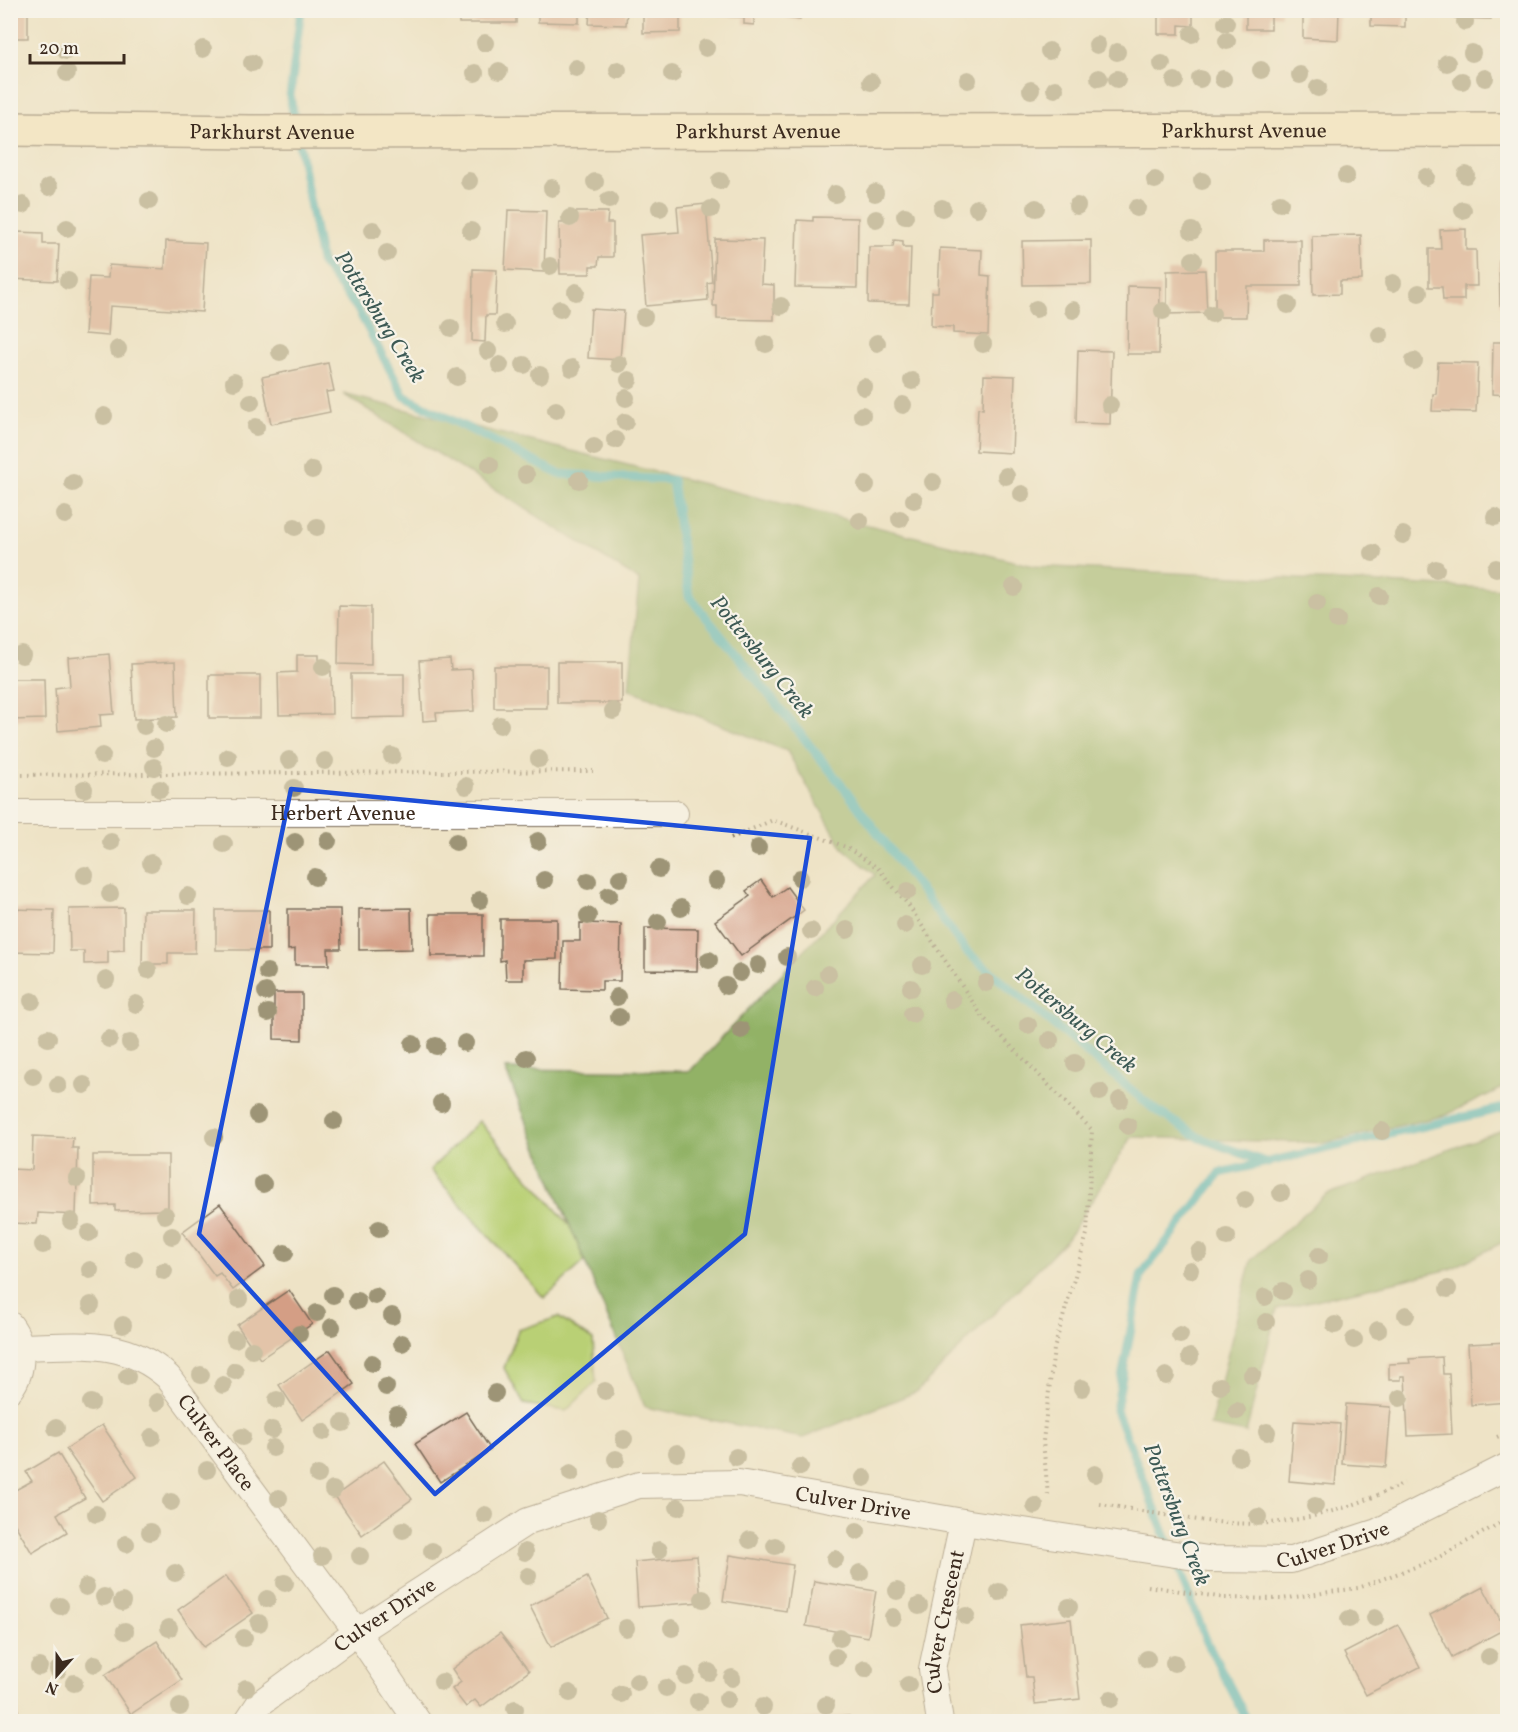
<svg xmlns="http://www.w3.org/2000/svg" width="1518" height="1732" viewBox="0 0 1518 1732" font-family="Vollkorn,serif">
  <rect width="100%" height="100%" fill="#f7f3e8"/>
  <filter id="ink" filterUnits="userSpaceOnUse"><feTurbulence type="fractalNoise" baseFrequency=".0167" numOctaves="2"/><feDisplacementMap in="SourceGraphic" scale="12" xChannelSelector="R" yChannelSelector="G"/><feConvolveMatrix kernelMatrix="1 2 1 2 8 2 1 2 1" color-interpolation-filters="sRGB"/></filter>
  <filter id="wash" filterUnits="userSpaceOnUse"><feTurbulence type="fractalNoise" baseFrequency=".008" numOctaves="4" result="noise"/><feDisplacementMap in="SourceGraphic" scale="24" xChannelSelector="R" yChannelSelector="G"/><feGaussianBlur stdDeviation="1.35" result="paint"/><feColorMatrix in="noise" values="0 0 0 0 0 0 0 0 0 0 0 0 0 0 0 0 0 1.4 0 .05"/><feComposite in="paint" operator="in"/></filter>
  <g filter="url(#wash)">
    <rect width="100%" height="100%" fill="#eee3c6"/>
    <g fill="#b9d075" stroke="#7a7d4a" stroke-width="1.5">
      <path d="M479 1121 594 1253 544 1298 430 1170Z"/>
      <path d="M558 1317 593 1340 596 1382 566 1411 524 1404 504 1368 518 1330Z"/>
    </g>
    <g fill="#92b266" stroke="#666e42" stroke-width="1.5">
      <path d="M343 394 1033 566 1507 589V1086L1446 1115 1323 1143 1132 1137 1068 1238 918 1391 803 1438 645 1407 505 1069 690 1071 875 875 843 848 787 751 629 689 639 580Z"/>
      <path d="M1507 1128V1240L1451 1269 1277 1309 1246 1433 1210 1426 1251 1260 1326 1195Z"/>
    </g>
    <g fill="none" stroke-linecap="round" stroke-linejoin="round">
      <g stroke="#3fb0b9" stroke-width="9">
        <path d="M301 10 290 96 321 262 357 308 404 396 559 474 672 480 689 596 841 784 967 952 1154 1109 1200 1138 1268 1163"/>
        <path d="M1248 1722 1207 1642 1116 1410 1141 1275 1220 1173 1508 1107"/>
      </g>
    </g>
    <g id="blocks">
      <g fill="#d49e85">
        <rect x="10" y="10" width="18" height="28"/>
        <rect x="459" y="10" width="57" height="13"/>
        <path d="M538 10H579V23L538 22Z"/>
        <path d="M590 10H627L626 25 589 24Z"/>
        <path d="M643 10H680V32L643 33Z"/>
        <path d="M720 10H759V17H754V25L744 24V17L720 16Z"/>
        <path d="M787 10H801L800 20 786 18Z"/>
        <rect x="959" y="10" width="42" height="5"/>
        <rect x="1027" y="10" width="52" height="6"/>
        <path d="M1158 10H1193V26L1179 25V34H1158Z"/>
        <path d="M1246 10H1281V16L1271 15V29H1246Z"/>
        <path d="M1303 10H1339L1338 40 1303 38Z"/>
        <path d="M1368 10H1411L1410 15 1405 16V27L1371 26V15H1367Z"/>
        <path d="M1454 10H1491V19L1454 18Z"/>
        <path d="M706 204 712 282 707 283 708 300 646 306 640 235 679 232 677 207Z"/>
        <path d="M508 210 546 211 544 272 505 270Z"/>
        <path d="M574 212H608L607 223H613V257H599L598 266H590V274H560L559 223H574Z"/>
        <path d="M813 217 858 218 857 288 795 287 797 220 813 221Z"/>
        <path d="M1466 229V250H1476L1477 286H1464V300H1443L1442 287H1429V249H1441L1440 230Z"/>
        <path d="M16 232 43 233V244H59L57 281 10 279 12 242H16Z"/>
        <path d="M1361 235 1362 280 1340 281V294L1313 295 1312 236Z"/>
        <path d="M715 239 763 240 761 284 774 285V320L717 319V306H713Z"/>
        <path d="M894 240 903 241V247H911L909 304 868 303 869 247H893Z"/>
        <path d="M1091 240V284L1023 285 1022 241Z"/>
        <path d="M1264 240H1301V286H1247L1246 317H1215V251H1264Z"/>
        <path d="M166 241 206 243 202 312 110 306 108 336 85 334 89 277 108 278 109 265 165 269Z"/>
        <path d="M940 248 982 250 981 275 990 276 988 335 953 333V327L931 326 932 292H938Z"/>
        <path d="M1499 261H1508V305H1500Z"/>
        <path d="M473 269 497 270 495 315H486L485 342 472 341Z"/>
        <path d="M1205 270 1207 313 1167 314V271Z"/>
        <path d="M1128 286 1160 287 1159 354H1127Z"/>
        <path d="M591 309 624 311 620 360 588 358Z"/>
        <path d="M10 316H15L12 366H10Z"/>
        <path d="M1493 342H1508V395L1492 394Z"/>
        <path d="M1078 350 1112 351 1110 424 1076 423Z"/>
        <path d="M1438 362 1478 363 1476 412 1432 411 1433 394H1436Z"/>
        <path d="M328 363 334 391 326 392 330 412 271 424 262 377Z"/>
        <path d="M984 375 1015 376 1012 453 976 451 978 408 983 409Z"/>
        <path d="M339 606 371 607V665L338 664Z"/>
        <path d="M109 654 114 714 100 715 101 727 58 731 55 688 70 686 68 658Z"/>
        <path d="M297 655H319V672L331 671 332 714 279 715 278 673 297 672Z"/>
        <path d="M450 659 451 670 472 669 474 711 436 713 437 720 423 721 419 661Z"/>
        <path d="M175 662 177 717 134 719 131 664Z"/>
        <rect x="557" y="662" width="65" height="41"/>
        <rect x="494" y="666" width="53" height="42"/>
        <path d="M351 674H404V717L351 718Z"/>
        <rect x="209" y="675" width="51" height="43"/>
        <path d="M10 679H44L45 719 10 720Z"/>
        <path d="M761 880 773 897 787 887 804 910 741 956 715 921 750 896 746 891Z"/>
        <path d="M124 908V950L108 951V963L84 964V951H70L69 909Z"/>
        <path d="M411 908 412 949 359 950V909Z"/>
        <path d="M10 909 54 910 53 953 10 952Z"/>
        <path d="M288 909H340L341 949H328L329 965H295V949L288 950Z"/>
        <path d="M143 910H196L195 953H168V964H142Z"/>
        <rect x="216" y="910" width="53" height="40"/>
        <path d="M430 914H483V956H431Z"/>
        <path d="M500 919H557V959L523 960V980H506L505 960 500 961Z"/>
        <path d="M580 923 621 924 620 981H602V990L562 989 563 941H580Z"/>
        <path d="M645 928 698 929 697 971 645 970Z"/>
        <path d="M274 993H302V1040L274 1039Z"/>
        <path d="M33 1136 73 1138 72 1148H78L76 1215 38 1213 37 1224 10 1223V1169L32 1170Z"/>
        <path d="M93 1155H168V1210L115 1211V1205L93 1206Z"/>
        <path d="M220 1204 265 1266 233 1290 220 1273 215 1276 182 1232Z"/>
        <path d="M289 1290 312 1324 260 1359 237 1325Z"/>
        <path d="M1508 1342V1402L1471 1405 1468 1344Z"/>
        <path d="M330 1350 354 1384 302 1420 279 1385Z"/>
        <path d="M1442 1357 1443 1374H1449L1452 1434 1408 1436 1405 1376H1401V1380H1389V1364L1410 1363 1409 1359Z"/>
        <path d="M1346 1404 1391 1407 1386 1467 1342 1464Z"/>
        <path d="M466 1412 491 1450 440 1482 415 1444Z"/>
        <path d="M1294 1421 1340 1424 1335 1485 1289 1481Z"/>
        <path d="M102 1425 137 1477 102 1501 66 1449Z"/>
        <path d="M58 1453 85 1498 57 1514 67 1532 32 1553 10 1516V1493L32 1481 26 1472Z"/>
        <path d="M384 1461 412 1499 362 1535 335 1496Z"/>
        <path d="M730 1555 793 1565 786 1611 723 1601Z"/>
        <path d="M697 1556 701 1602 638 1607 635 1562Z"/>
        <path d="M226 1576 253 1613 204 1647 178 1610Z"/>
        <path d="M587 1577 607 1618 551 1647 530 1606Z"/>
        <path d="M814 1581 876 1591 868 1637 806 1626Z"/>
        <path d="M1483 1587 1505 1629 1452 1657 1430 1615Z"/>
        <path d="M1071 1619 1080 1699 1035 1704 1032 1677H1026L1020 1625Z"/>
        <path d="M1398 1625 1420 1667 1366 1695 1344 1653Z"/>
        <path d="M500 1633 529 1671 481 1707 475 1700 466 1707 452 1689 461 1682 452 1669Z"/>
        <path d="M157 1641 182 1680 131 1714 105 1675Z"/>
        <rect x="10" y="1704" width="8" height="18"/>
        <path d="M849 1716V1722H796V1720Z"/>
      </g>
    </g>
  </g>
  <g filter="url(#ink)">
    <use href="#blocks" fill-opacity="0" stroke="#7a6b59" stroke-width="1.5"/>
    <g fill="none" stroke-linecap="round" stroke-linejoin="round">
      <g stroke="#7a6b59" stroke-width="28">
        <g id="street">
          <path id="s1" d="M10 813H675"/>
          <path d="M10 1325C24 1343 24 1371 10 1389"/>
          <path id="s2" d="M20 1347C75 1346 124 1337 168 1377L357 1632 418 1722"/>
          <path id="s3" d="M247 1722 259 1704 357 1632 528 1521 639 1485 739 1483 963 1522 1208 1559 1291 1560 1377 1532 1508 1466"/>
          <path id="s4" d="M940 1722 932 1669 963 1522"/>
        </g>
      </g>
      <g stroke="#7a6b59" stroke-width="36">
        <g id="secondary">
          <path id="s5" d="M10 129 251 132 1508 130"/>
        </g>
      </g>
      <g stroke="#7a6b59" stroke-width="4" stroke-dasharray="1.5 4.5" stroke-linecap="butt">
        <path d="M10 775 593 771"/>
        <path d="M731 838 773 820 846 847 878 868 909 906 982 1016 1092 1130 1087 1234 1054 1349 1043 1441 1048 1496"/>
        <path d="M1497 1437 1508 1432"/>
        <path d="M1100 1504C1154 1512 1213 1527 1269 1523 1316 1519 1362 1504 1404 1483"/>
        <path d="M1148 1586 1225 1598 1281 1599 1358 1588 1434 1560 1502 1522"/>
      </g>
      <use href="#street" stroke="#fff" stroke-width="26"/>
      <use href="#secondary" stroke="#f8e8c3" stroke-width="33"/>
    </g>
    <g fill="#9d9476">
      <circle cx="1465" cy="22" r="9"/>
      <circle cx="1226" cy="23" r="9"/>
      <circle cx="1192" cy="34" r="9"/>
      <circle cx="1227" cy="41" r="9"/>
      <circle cx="485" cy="43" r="9"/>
      <circle cx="1097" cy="45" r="9"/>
      <circle cx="706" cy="48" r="9"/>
      <circle cx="203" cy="49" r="9"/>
      <circle cx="66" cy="51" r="9"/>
      <circle cx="1049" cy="51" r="9"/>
      <circle cx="1117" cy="52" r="9"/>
      <circle cx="1472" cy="53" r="9"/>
      <circle cx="252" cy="63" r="9"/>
      <circle cx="1447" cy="63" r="9"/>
      <circle cx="1162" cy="64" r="9"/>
      <circle cx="576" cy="68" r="9"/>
      <circle cx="618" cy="70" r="9"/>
      <circle cx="1261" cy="70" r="9"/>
      <circle cx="499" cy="71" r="9"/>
      <circle cx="67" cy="73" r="9"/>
      <circle cx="475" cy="73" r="9"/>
      <circle cx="672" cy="74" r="9"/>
      <circle cx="1300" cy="75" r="9"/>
      <circle cx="1099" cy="78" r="9"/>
      <circle cx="1485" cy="78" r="9"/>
      <circle cx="1117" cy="79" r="9"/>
      <circle cx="1200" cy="79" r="9"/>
      <circle cx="1223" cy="79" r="9"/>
      <circle cx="968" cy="80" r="9"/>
      <circle cx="1175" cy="81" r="9"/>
      <circle cx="1462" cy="81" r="9"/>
      <circle cx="871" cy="82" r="9"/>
      <circle cx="1318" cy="88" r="9"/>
      <circle cx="1055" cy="89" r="9"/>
      <circle cx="1031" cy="90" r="9"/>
      <circle cx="1466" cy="175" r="9"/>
      <circle cx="1346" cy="176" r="9"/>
      <circle cx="1426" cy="177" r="9"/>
      <circle cx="1155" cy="180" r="9"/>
      <circle cx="469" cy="181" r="9"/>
      <circle cx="720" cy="181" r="9"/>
      <circle cx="1202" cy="181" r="9"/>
      <circle cx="595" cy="182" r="9"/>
      <circle cx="49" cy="187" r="9"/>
      <circle cx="552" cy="188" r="9"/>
      <circle cx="875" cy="193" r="9"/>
      <circle cx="835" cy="194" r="9"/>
      <circle cx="609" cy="200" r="9"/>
      <circle cx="149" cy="201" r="9"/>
      <circle cx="1280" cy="203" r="9"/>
      <circle cx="23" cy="205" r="9"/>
      <circle cx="1077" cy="206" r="9"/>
      <circle cx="660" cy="208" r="9"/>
      <circle cx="942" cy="208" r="9"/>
      <circle cx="977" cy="208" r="9"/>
      <circle cx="1036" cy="208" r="9"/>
      <circle cx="1137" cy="208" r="9"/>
      <circle cx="711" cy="209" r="9"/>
      <circle cx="1463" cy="210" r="9"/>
      <circle cx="905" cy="216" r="9"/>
      <circle cx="570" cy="218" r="9"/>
      <circle cx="876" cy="219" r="9"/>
      <circle cx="67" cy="228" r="9"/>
      <circle cx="373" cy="230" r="9"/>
      <circle cx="471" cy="231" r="9"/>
      <circle cx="1192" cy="231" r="9"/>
      <circle cx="387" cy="253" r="9"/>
      <circle cx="1193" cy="260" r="9"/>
      <circle cx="550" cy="266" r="9"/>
      <circle cx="68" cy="281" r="9"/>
      <circle cx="1393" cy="283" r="9"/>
      <circle cx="576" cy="292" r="9"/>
      <circle cx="1419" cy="293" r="9"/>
      <circle cx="1288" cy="305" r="9"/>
      <circle cx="781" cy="306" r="9"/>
      <circle cx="560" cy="309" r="9"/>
      <circle cx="1036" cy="309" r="9"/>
      <circle cx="1073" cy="310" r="9"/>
      <circle cx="1163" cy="311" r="9"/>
      <circle cx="1212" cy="314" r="9"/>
      <circle cx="644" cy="317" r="9"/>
      <circle cx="505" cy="324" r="9"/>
      <circle cx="451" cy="328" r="9"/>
      <circle cx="1380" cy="335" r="9"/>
      <circle cx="877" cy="343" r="9"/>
      <circle cx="766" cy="344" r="9"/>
      <circle cx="983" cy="344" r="9"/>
      <circle cx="118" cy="349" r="9"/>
      <circle cx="488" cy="351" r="9"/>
      <circle cx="280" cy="352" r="9"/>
      <circle cx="1414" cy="361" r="9"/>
      <circle cx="619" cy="364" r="9"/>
      <circle cx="500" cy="365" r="9"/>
      <circle cx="524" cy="365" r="9"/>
      <circle cx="572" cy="368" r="9"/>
      <circle cx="540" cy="375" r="9"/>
      <circle cx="457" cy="377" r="9"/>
      <circle cx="629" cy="380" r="9"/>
      <circle cx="912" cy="381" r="9"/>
      <circle cx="234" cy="382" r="9"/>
      <circle cx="864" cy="387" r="9"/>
      <circle cx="626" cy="398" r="9"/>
      <circle cx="251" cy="402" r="9"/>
      <circle cx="903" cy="405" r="9"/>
      <circle cx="1110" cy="405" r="9"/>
      <circle cx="556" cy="410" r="9"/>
      <circle cx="490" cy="415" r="9"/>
      <circle cx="862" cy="415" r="9"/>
      <circle cx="104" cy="416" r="9"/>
      <circle cx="625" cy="422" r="9"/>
      <circle cx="256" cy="427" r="9"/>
      <circle cx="615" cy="440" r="9"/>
      <circle cx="594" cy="447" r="9"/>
      <circle cx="490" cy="465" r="9"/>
      <circle cx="312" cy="470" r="9"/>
      <circle cx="526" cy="475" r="9"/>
      <circle cx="1006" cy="476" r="9"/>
      <circle cx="579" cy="480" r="9"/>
      <circle cx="933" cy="482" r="9"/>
      <circle cx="73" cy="483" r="9"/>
      <circle cx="866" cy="485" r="9"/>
      <circle cx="1022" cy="494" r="9"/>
      <circle cx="914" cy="500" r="9"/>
      <circle cx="65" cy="515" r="9"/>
      <circle cx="1495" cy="517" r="9"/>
      <circle cx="900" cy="519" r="9"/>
      <circle cx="860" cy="521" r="9"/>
      <circle cx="295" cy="527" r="9"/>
      <circle cx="317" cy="527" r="9"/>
      <circle cx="1403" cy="535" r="9"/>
      <circle cx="1373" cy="553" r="9"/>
      <circle cx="1496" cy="568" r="9"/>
      <circle cx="1436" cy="569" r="9"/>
      <circle cx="1014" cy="587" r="9"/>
      <circle cx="1379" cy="596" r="9"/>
      <circle cx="1317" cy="603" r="9"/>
      <circle cx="1337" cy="620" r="9"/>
      <circle cx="22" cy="655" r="9"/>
      <circle cx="323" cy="667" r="9"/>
      <circle cx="613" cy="711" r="9"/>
      <circle cx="166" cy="724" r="9"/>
      <circle cx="500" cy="725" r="9"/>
      <circle cx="144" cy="726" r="9"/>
      <circle cx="154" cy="748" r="9"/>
      <circle cx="102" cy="756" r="9"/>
      <circle cx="392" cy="756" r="9"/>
      <circle cx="228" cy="757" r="9"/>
      <circle cx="539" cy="759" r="9"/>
      <circle cx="289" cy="760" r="9"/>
      <circle cx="325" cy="761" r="9"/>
      <circle cx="154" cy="767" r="9"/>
      <circle cx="466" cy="786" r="9"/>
      <circle cx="294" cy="788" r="9"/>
      <circle cx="84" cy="789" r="9"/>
      <circle cx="160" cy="789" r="9"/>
      <circle cx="328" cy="841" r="9"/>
      <circle cx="538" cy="841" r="9"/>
      <circle cx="111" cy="842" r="9"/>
      <circle cx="295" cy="842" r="9"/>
      <circle cx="456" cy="842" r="9"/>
      <circle cx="224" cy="844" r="9"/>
      <circle cx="758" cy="848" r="9"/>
      <circle cx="151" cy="863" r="9"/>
      <circle cx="659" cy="869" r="9"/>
      <circle cx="85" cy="875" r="9"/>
      <circle cx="315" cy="877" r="9"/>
      <circle cx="620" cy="878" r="9"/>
      <circle cx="800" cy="878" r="9"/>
      <circle cx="544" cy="880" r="9"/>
      <circle cx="588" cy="881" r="9"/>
      <circle cx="716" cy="881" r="9"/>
      <circle cx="908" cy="891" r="9"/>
      <circle cx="110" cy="894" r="9"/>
      <circle cx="609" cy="895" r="9"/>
      <circle cx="188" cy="896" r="9"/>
      <circle cx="480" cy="900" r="9"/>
      <circle cx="681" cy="908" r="9"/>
      <circle cx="588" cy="916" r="9"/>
      <circle cx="658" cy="922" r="9"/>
      <circle cx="905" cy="925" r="9"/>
      <circle cx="847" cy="930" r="9"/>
      <circle cx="811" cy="931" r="9"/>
      <circle cx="787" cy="957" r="9"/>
      <circle cx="709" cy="960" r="9"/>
      <circle cx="758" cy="965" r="9"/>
      <circle cx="922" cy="965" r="9"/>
      <circle cx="148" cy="970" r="9"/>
      <circle cx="267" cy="972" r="9"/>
      <circle cx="740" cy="973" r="9"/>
      <circle cx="828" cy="974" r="9"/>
      <circle cx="106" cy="980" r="9"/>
      <circle cx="986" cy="983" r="9"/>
      <circle cx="726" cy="986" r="9"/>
      <circle cx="815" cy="988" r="9"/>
      <circle cx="911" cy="988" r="9"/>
      <circle cx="266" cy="992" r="9"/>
      <circle cx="617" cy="997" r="9"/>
      <circle cx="952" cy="1000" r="9"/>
      <circle cx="32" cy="1001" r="9"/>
      <circle cx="136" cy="1004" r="9"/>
      <circle cx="268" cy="1013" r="9"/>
      <circle cx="912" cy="1014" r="9"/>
      <circle cx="619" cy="1017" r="9"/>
      <circle cx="1028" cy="1025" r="9"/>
      <circle cx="741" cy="1030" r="9"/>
      <circle cx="48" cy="1038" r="9"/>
      <circle cx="109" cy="1039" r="9"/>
      <circle cx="1050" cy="1040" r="9"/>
      <circle cx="130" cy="1043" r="9"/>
      <circle cx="465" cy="1043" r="9"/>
      <circle cx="413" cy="1044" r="9"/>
      <circle cx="436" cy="1046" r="9"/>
      <circle cx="526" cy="1058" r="9"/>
      <circle cx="1075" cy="1063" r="9"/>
      <circle cx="33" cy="1076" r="9"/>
      <circle cx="58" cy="1085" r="9"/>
      <circle cx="84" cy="1085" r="9"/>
      <circle cx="1100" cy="1092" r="9"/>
      <circle cx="1120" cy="1100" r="9"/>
      <circle cx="441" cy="1103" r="9"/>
      <circle cx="257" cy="1115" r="9"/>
      <circle cx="334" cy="1121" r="9"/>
      <circle cx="1128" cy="1126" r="9"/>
      <circle cx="1382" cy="1131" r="9"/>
      <circle cx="214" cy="1137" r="9"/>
      <circle cx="77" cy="1178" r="9"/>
      <circle cx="263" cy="1184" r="9"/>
      <circle cx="1281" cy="1193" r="9"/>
      <circle cx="1245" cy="1200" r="9"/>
      <circle cx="165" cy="1215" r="9"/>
      <circle cx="71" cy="1221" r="9"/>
      <circle cx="379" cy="1229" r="9"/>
      <circle cx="89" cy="1233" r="9"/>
      <circle cx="172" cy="1236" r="9"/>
      <circle cx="1227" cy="1237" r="9"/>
      <circle cx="43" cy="1245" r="9"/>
      <circle cx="1199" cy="1252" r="9"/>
      <circle cx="285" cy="1253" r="9"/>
      <circle cx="1319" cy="1256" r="9"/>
      <circle cx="134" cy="1259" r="9"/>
      <circle cx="90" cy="1270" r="9"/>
      <circle cx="1190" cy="1270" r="9"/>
      <circle cx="164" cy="1271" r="9"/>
      <circle cx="1308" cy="1280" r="9"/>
      <circle cx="1448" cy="1289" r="9"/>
      <circle cx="1283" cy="1291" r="9"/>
      <circle cx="333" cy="1295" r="9"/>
      <circle cx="375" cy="1296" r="9"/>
      <circle cx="1265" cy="1297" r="9"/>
      <circle cx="239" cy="1299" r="9"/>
      <circle cx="357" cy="1301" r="9"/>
      <circle cx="91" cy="1305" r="9"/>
      <circle cx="317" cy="1313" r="9"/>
      <circle cx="1406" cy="1315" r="9"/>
      <circle cx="392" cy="1316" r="9"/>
      <circle cx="1266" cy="1322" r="9"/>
      <circle cx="123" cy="1325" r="9"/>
      <circle cx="1335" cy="1325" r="9"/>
      <circle cx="332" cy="1327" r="9"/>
      <circle cx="1378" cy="1330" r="9"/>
      <circle cx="299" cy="1334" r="9"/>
      <circle cx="1180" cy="1335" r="9"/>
      <circle cx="235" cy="1339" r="9"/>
      <circle cx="1354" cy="1340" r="9"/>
      <circle cx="402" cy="1343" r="9"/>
      <circle cx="252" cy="1350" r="9"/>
      <circle cx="1190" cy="1357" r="9"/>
      <circle cx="372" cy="1363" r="9"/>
      <circle cx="235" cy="1371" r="9"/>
      <circle cx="201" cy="1375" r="9"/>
      <circle cx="1252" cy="1375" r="9"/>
      <circle cx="1166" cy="1376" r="9"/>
      <circle cx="127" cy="1377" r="9"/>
      <circle cx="223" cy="1385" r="9"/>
      <circle cx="1220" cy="1386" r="9"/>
      <circle cx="386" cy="1387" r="9"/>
      <circle cx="1082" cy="1388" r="9"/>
      <circle cx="605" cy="1391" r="9"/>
      <circle cx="495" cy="1393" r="9"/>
      <circle cx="1400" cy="1398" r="9"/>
      <circle cx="277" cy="1400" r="9"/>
      <circle cx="157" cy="1402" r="9"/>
      <circle cx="91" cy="1403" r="9"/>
      <circle cx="1237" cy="1411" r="9"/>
      <circle cx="397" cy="1415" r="9"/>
      <circle cx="343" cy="1423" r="9"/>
      <circle cx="56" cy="1428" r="9"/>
      <circle cx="272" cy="1430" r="9"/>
      <circle cx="323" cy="1432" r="9"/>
      <circle cx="1267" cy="1432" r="9"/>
      <circle cx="152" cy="1437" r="9"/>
      <circle cx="242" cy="1437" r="9"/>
      <circle cx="624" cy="1439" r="9"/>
      <circle cx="273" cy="1448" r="9"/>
      <circle cx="677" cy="1453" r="9"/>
      <circle cx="736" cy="1457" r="9"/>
      <circle cx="1239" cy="1457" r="9"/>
      <circle cx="616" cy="1459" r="9"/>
      <circle cx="800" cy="1467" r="9"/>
      <circle cx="207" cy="1470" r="9"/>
      <circle cx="571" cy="1473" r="9"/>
      <circle cx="1095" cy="1474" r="9"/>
      <circle cx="318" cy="1475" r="9"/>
      <circle cx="864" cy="1478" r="9"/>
      <circle cx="333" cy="1490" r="9"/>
      <circle cx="279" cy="1498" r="9"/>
      <circle cx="171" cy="1502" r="9"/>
      <circle cx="1035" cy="1506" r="9"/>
      <circle cx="1315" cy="1506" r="9"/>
      <circle cx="678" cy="1507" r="9"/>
      <circle cx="96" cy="1514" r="9"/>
      <circle cx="485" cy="1515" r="9"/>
      <circle cx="1258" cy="1517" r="9"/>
      <circle cx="598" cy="1519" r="9"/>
      <circle cx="403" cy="1530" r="9"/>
      <circle cx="857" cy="1531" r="9"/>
      <circle cx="150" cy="1532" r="9"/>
      <circle cx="750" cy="1540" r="9"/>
      <circle cx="126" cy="1544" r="9"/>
      <circle cx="775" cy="1546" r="9"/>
      <circle cx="659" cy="1550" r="9"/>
      <circle cx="432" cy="1551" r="9"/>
      <circle cx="525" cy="1552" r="9"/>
      <circle cx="322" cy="1556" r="9"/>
      <circle cx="360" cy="1556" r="9"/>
      <circle cx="835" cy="1559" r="9"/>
      <circle cx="175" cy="1573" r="9"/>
      <circle cx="860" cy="1573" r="9"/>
      <circle cx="528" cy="1576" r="9"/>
      <circle cx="285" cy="1583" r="9"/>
      <circle cx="86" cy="1587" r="9"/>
      <circle cx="897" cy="1591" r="9"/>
      <circle cx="999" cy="1592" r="9"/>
      <circle cx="104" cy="1597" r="9"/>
      <circle cx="267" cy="1599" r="9"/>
      <circle cx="703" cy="1599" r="9"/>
      <circle cx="122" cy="1602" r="9"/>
      <circle cx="60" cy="1606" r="9"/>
      <circle cx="919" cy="1606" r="9"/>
      <circle cx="1069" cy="1607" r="9"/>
      <circle cx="966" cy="1616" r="9"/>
      <circle cx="893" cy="1617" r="9"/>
      <circle cx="1375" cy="1618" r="9"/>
      <circle cx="1349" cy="1619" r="9"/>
      <circle cx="259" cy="1623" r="9"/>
      <circle cx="169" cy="1628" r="9"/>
      <circle cx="626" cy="1628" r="9"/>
      <circle cx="672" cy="1628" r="9"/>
      <circle cx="125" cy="1631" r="9"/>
      <circle cx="244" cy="1638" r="9"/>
      <circle cx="840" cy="1638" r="9"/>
      <circle cx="836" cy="1657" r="9"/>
      <circle cx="1489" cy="1657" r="9"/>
      <circle cx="1147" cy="1659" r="9"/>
      <circle cx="1174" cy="1663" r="9"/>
      <circle cx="95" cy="1664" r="9"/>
      <circle cx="39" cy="1667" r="9"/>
      <circle cx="865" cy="1669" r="9"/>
      <circle cx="58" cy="1670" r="9"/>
      <circle cx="709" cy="1672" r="9"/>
      <circle cx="686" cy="1676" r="9"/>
      <circle cx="732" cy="1678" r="9"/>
      <circle cx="442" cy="1682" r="9"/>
      <circle cx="637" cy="1682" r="9"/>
      <circle cx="74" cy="1683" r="9"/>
      <circle cx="908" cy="1685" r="9"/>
      <circle cx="246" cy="1688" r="9"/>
      <circle cx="666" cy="1688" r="9"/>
      <circle cx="570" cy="1693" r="9"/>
      <circle cx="621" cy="1694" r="9"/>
      <circle cx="727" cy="1699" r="9"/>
      <circle cx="1111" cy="1699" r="9"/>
      <circle cx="698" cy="1701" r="9"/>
      <circle cx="826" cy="1705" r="9"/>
      <circle cx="180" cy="1707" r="9"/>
      <circle cx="763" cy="1707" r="9"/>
      <circle cx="515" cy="1709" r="9"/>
    </g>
  </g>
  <path d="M0 0H1518V1732H0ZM291 789 810 838 745 1234 435 1494 199 1234Z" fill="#eee3c6" fill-opacity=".55" fill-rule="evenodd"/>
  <path fill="none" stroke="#1d4ed8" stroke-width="4.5" stroke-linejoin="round" d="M291 789 810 838 745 1234 435 1494 199 1234Z"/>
  <g text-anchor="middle" stroke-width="4.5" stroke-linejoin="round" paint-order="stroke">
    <g font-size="21" fill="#3b2a1e" stroke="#f7f3e8">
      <text dy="7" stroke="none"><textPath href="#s5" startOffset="1234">Parkhurst Avenue</textPath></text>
      <text dy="7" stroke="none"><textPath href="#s5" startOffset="748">Parkhurst Avenue</textPath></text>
      <text dy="7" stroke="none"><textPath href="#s5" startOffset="262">Parkhurst Avenue</textPath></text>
      <text dy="7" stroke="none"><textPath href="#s1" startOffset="333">Herbert Avenue</textPath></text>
      <text dy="7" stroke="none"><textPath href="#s2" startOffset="237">Culver Place</textPath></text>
      <text dy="7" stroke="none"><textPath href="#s3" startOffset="680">Culver Drive</textPath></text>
      <text dy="7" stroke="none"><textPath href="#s3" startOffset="1166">Culver Drive</textPath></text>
      <text dy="7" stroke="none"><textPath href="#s3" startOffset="176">Culver Drive</textPath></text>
      <text dy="7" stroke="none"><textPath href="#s4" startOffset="102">Culver Crescent</textPath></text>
    </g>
    <g font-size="22" font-style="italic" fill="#3c5954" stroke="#f7f3e8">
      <text transform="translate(381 316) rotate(58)" y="8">Pottersburg Creek</text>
      <text transform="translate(763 656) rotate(51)" y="8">Pottersburg Creek</text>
      <text transform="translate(1077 1019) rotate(40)" y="8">Pottersburg Creek</text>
      <text transform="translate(1178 1514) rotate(69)" y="8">Pottersburg Creek</text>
    </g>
  </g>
  <rect width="1518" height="1732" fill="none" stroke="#f7f3e8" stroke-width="36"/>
  <g transform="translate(57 1675) rotate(201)" stroke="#f7f3e8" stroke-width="4.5" paint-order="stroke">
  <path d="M0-4.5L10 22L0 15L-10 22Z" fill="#3b2a1e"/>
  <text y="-9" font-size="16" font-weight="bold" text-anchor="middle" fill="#3b2a1e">N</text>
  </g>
  <path d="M30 54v9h94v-9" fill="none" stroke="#3b2a1e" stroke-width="3"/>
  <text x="39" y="54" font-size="18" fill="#3b2a1e" stroke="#f7f3e8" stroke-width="4.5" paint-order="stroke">20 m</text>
</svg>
